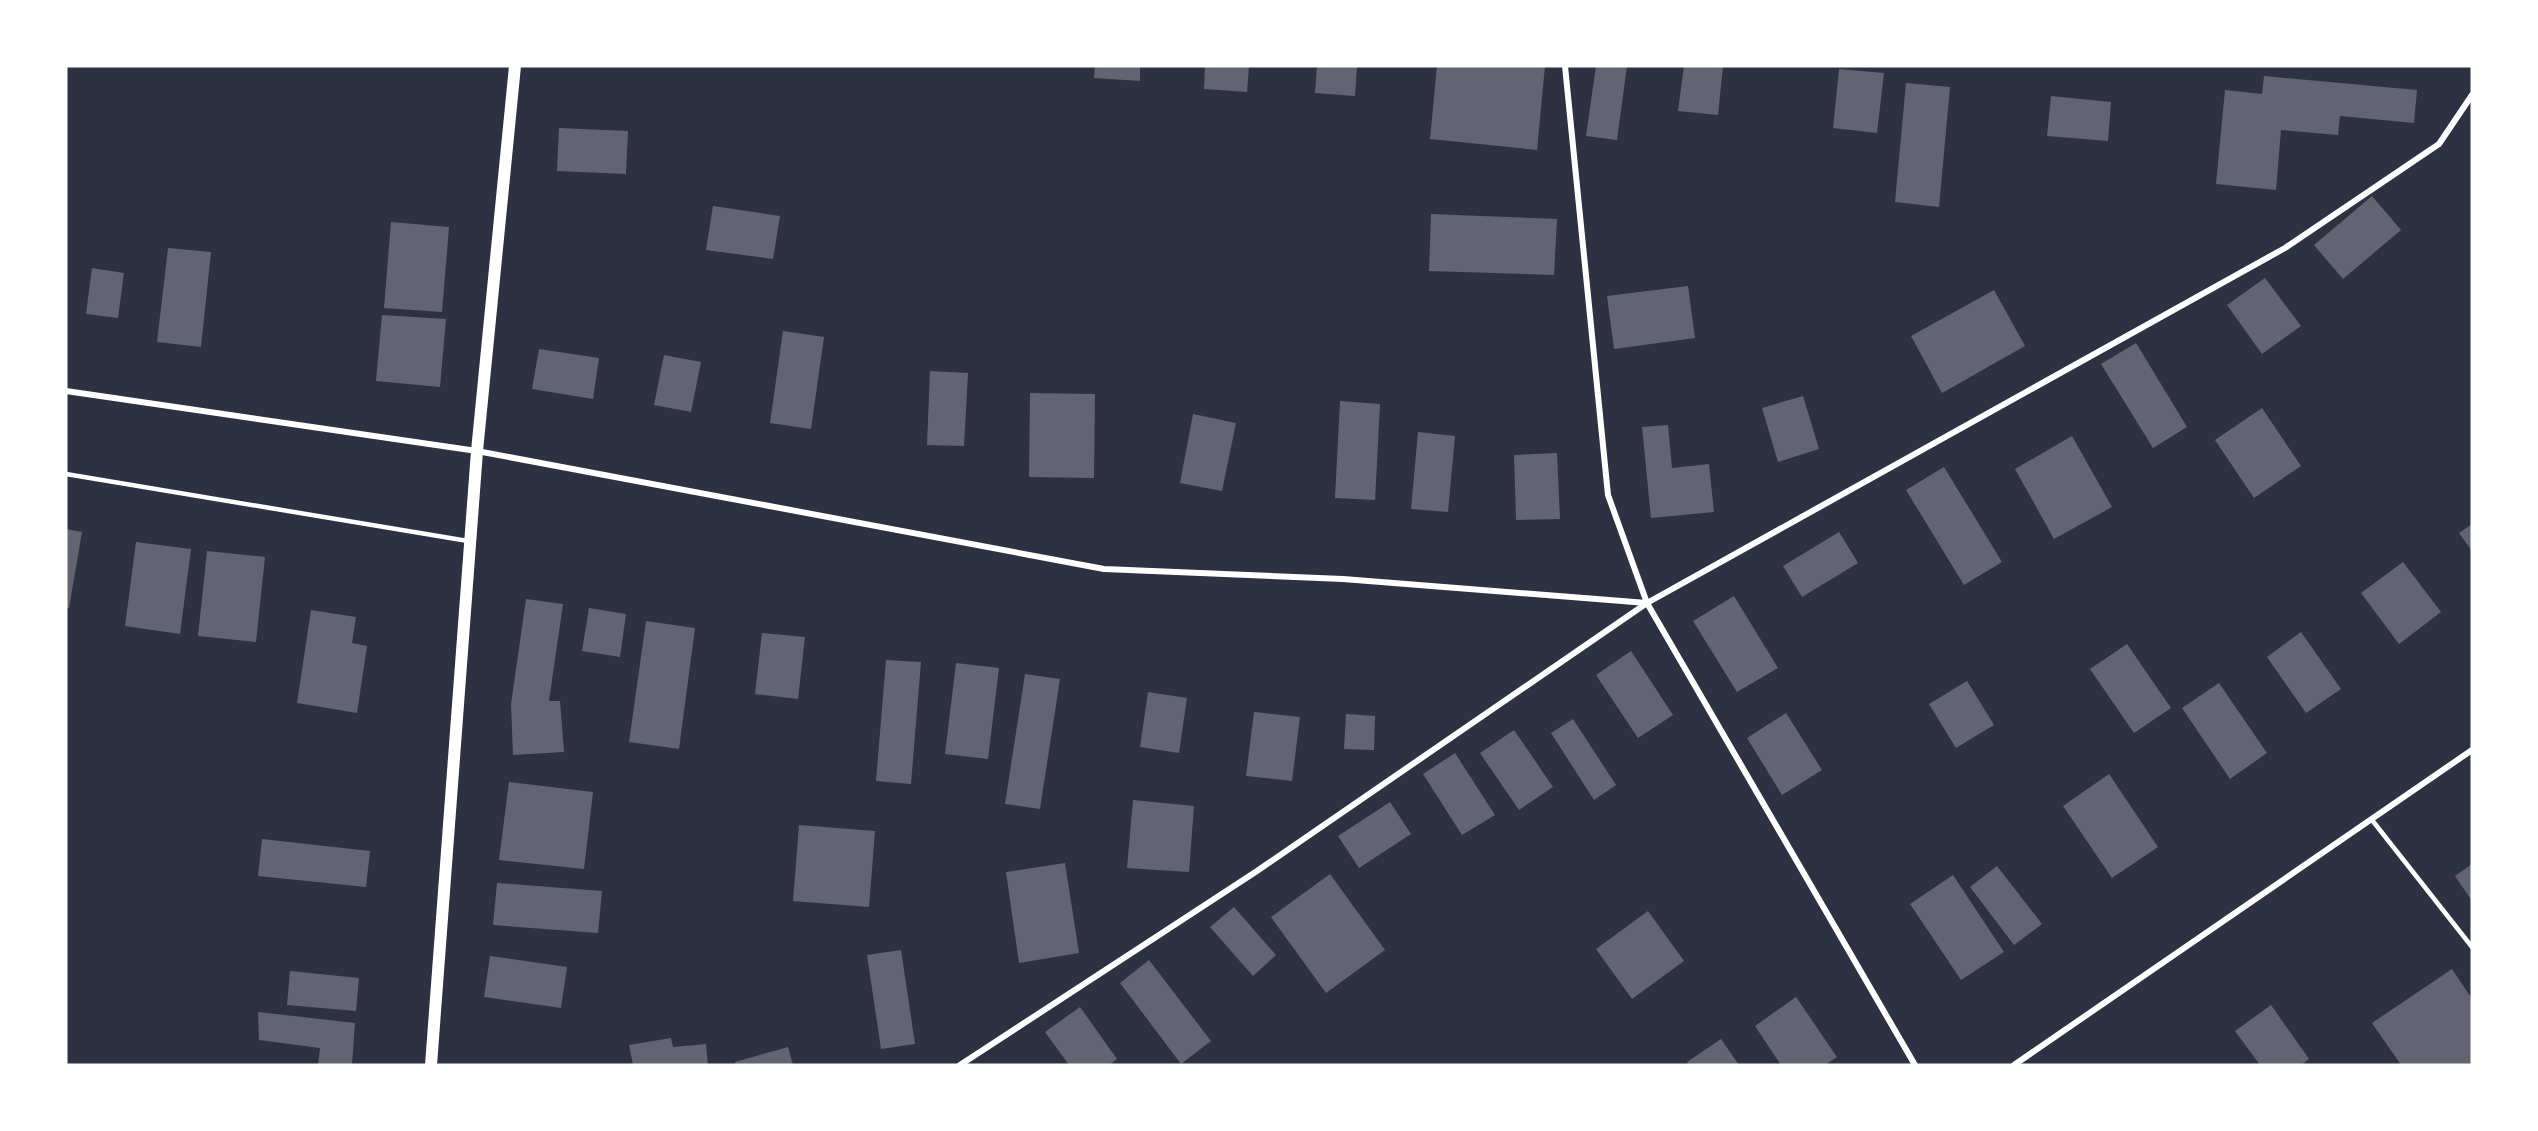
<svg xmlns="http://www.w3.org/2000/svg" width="2538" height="1131" viewBox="0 0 2538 1131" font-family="'DejaVu Sans',sans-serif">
  <rect width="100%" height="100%" fill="#2d3142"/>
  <g fill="#626471">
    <path d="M1095 66H1140V81L1094 78Z"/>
    <path d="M1205 66H1249L1247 92 1204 89Z"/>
    <path d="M1317 66H1357L1355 96 1315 93Z"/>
    <path d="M1437 66H1545L1537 150 1430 139Z"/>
    <path d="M1596 66H1627L1617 140 1586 136Z"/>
    <path d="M1684 66H1723L1718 115 1678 111Z"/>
    <path d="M1839 69 1884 73 1877 133 1833 128Z"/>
    <path d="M2264 76 2417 90 2414 123 2340 116 2338 135 2281 130 2276 190 2216 184 2225 90 2262 94Z"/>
    <path d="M1906 83 1950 87 1939 207 1895 202Z"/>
    <path d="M2051 96 2111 102 2108 141 2047 136Z"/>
    <path d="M559 128 628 131 626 174 557 171Z"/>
    <path d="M2372 196 2401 230 2343 279 2314 245Z"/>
    <path d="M713 206 780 216 773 259 706 250Z"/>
    <path d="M1431 214 1557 219 1554 275 1429 271Z"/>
    <path d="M391 222 449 227 442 312 384 308Z"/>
    <path d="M168 248 211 252 201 347 157 342Z"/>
    <path d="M92 268 124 273 118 318 86 314Z"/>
    <path d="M2265 278 2301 326 2262 354 2227 305Z"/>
    <path d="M1688 286 1695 338 1614 349 1607 296Z"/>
    <path d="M1994 290 2025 346 1942 393 1911 336Z"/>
    <path d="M382 315 446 319 440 387 376 381Z"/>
    <path d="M783 331 824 337 811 429 770 423Z"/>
    <path d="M2136 343 2187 427 2153 448 2101 364Z"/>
    <path d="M539 349 599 358 593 399 532 389Z"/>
    <path d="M664 355 701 362 691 412 654 405Z"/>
    <path d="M930 371 968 373 964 446 927 445Z"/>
    <path d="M1030 393 1095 394 1094 478 1029 477Z"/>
    <path d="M1803 396 1819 449 1778 462 1762 408Z"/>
    <path d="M1340 401 1380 404 1375 500 1335 498Z"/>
    <path d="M2262 408 2301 466 2254 498 2215 440Z"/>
    <path d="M1193 414 1236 423 1222 491 1180 483Z"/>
    <path d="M1668 425 1672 468 1709 464 1714 512 1651 518 1642 427Z"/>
    <path d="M1418 432 1455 436 1448 512 1411 509Z"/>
    <path d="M2072 436 2112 507 2054 539 2015 469Z"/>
    <path d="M1557 453 1560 519 1516 520 1514 455Z"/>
    <path d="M1944 467 2002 562 1964 585 1906 490Z"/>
    <path d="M2472 524V551L2459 533Z"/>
    <path d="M66 529 82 532 69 608H66Z"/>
    <path d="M1839 532 1858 563 1802 597 1783 566Z"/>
    <path d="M136 542 191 549 180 634 125 626Z"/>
    <path d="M207 551 265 557 256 642 198 636Z"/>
    <path d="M2403 562 2441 612 2399 644 2361 593Z"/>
    <path d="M1734 596 1778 668 1737 692 1693 621Z"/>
    <path d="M526 599 563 604 549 701H560L564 752 513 755 511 704Z"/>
    <path d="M589 608 626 614 620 657 582 651Z"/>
    <path d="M311 610 356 617 352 643 367 646 357 713 297 703Z"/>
    <path d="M646 621 695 628 679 749 629 742Z"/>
    <path d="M2301 632 2341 689 2306 713 2267 657Z"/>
    <path d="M762 633 805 637 798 699 755 694Z"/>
    <path d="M2127 644 2171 708 2134 733 2090 669Z"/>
    <path d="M1631 651 1673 715 1638 738 1596 675Z"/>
    <path d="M886 660 921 662 911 784 876 781Z"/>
    <path d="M956 663 999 668 988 759 945 754Z"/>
    <path d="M1025 674 1060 679 1040 809 1005 804Z"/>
    <path d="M1967 681 1994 725 1956 748 1929 704Z"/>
    <path d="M2219 683 2267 753 2230 779 2182 708Z"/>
    <path d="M1148 692 1187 698 1179 753 1140 747Z"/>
    <path d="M1254 712 1300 717 1292 781 1246 776Z"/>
    <path d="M1786 713 1822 770 1782 795 1747 738Z"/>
    <path d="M1346 714 1375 716 1374 750 1344 749Z"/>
    <path d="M1573 719 1616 785 1594 800 1551 733Z"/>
    <path d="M1514 730 1553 787 1519 810 1480 753Z"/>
    <path d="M1455 753 1495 815 1462 835 1423 774Z"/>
    <path d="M2109 774 2158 847 2112 878 2063 806Z"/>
    <path d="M509 782 593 792 584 869 499 860Z"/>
    <path d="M1133 800 1194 806 1189 872 1127 868Z"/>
    <path d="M1390 802 1411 834 1359 868 1338 836Z"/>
    <path d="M799 825 875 831 869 907 793 901Z"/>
    <path d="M262 839 370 851 366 887 258 876Z"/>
    <path d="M1065 863 1079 953 1019 963 1006 872Z"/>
    <path d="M2472 864V901L2455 876Z"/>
    <path d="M1997 866 2042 924 2014 945 1970 887Z"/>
    <path d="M1330 874 1385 950 1326 993 1271 917Z"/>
    <path d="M1953 875 2004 952 1961 980 1910 904Z"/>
    <path d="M497 883 602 891 598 933 493 925Z"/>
    <path d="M1234 907 1276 955 1253 976 1210 927Z"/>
    <path d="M1648 911 1684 961 1632 999 1596 949Z"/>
    <path d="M901 950 915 1044 881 1049 867 955Z"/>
    <path d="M490 956 567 967 561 1008 484 997Z"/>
    <path d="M1149 960 1211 1041 1181 1064 1120 983Z"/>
    <path d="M2452 969 2472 999V1065H2401L2372 1023Z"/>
    <path d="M290 971 359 978 356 1011 287 1005Z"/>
    <path d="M1796 997 1837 1057 1825 1065H1781L1755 1026Z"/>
    <path d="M2271 1005 2309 1059 2301 1065H2260L2235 1031Z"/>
    <path d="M1080 1007 1117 1059 1109 1065H1069L1045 1032Z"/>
    <path d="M258 1012 355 1023 352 1065H318L320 1048 259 1040Z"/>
    <path d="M671 1038 673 1047 706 1044 708 1065H633L629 1045Z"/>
    <path d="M1721 1039 1739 1065H1689L1687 1062Z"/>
    <path d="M788 1047 793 1065H736L735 1062Z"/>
  </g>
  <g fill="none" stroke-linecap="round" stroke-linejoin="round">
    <g stroke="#fff" stroke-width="4.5">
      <path d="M66 474 468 541"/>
      <path d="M2372 820 2472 947"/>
    </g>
    <g stroke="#fff" stroke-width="6">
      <path d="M1565 66 1608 495 1647 603 1915 1065"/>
      <path d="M66 391 477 451 1104 569 1343 579 1647 603"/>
      <path d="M960 1065 1257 871 1647 603 2285 248 2439 144 2472 95"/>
      <path d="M2014 1065 2472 750"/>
    </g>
    <path stroke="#fff" stroke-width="12" d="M431 1065 477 451 515 66"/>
  </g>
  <rect width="2538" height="1131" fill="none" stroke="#ffffff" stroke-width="135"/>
</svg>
